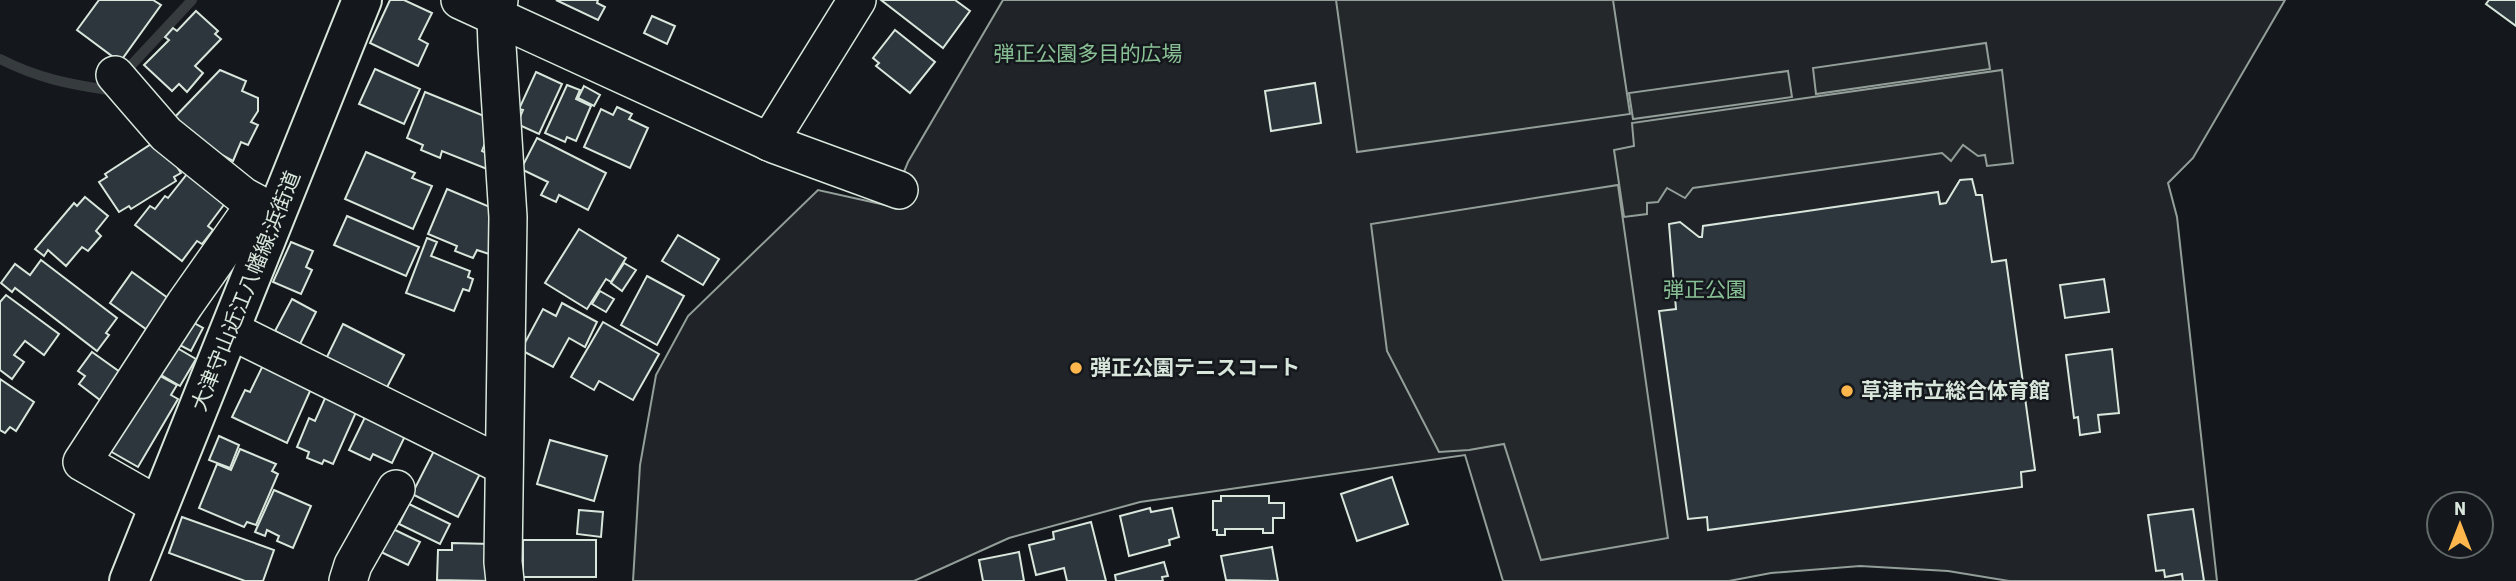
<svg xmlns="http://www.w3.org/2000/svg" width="2516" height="581" viewBox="0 0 2516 581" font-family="'Roboto Condensed','Noto Sans JP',sans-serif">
  <rect width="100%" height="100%" fill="#14181c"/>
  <path fill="#202428" stroke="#939e99" stroke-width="2" d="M1003 0H2285L2193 158 2168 183 2177 217 2217 581H2009L1948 571 1860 566 1771 573 1729 581H1503L1465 455 1140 502 1009 538 914 581H633L640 465 656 375 688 316 818 190 890 206 908 162Z"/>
  <g fill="#24282b" stroke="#939e99" stroke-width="2">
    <path d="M1336 0H1613L1630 114 1357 152Z"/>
    <path d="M1986 43 1990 69 1816 94 1813 68Z"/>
    <path d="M2002 70 2013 163 1987 166 1985 155 1978 156 1963 145 1951 161 1942 153 1693 188 1685 198 1667 188 1658 202 1647 203V214L1624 217 1614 150 1634 146 1632 123Z"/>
    <path d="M1788 71 1792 97 1633 119 1629 93Z"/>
    <path d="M1618 185 1668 538 1541 560 1504 444 1469 450 1439 452 1387 351 1371 224Z"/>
  </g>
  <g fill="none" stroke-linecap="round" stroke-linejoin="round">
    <g stroke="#363b3e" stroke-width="10">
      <path d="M0 59C37 78 68 84 108 90L113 85"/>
      <path d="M123 74 192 0"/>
    </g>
  </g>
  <g fill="#2c363c" stroke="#d8e6dc" stroke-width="2">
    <path d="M99 0H153L161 5 120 62 77 30Z"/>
    <path d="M390 0H404L432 13 419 39 428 44 418 66 370 43Z"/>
    <path d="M556 0H598L597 3 605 7 598 20Z"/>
    <path d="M881 0H955L970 11 943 48Z"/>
    <path d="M2489 0H2516V26L2486 4Z"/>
    <path d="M196 11 218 31 215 34 221 39 195 66 203 73 187 92 179 84 172 91 144 65 169 40 165 37 173 28 177 31Z"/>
    <path d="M652 16 675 26 667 44 644 33Z"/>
    <path d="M895 30 935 62 910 93 876 66 879 63 873 58Z"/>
    <path d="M375 69 420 89 404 124 359 104Z"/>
    <path d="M220 70 246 81 242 91 258 98V111L251 122 258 125 248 145 241 142 233 161 187 136 171 121Z"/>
    <path d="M536 72 562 84 539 134 517 124 523 110 519 109Z"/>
    <path d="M1315 83 1321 123 1271 131 1265 91Z"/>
    <path d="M567 85 580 90 576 99 591 106 576 141 567 137 565 142 545 133Z"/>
    <path d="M584 86 600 95 594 106 578 98Z"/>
    <path d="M425 92 494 120 482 151 493 156 487 169 442 151 440 158 421 150 423 145 407 138Z"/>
    <path d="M617 107 632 114 629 119 648 128 630 168 584 147 601 109 613 115Z"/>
    <path d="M537 138 606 173 588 210 559 195 556 202 541 195 548 182 521 169Z"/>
    <path d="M159 139 181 173 174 177 176 181 131 209 129 206 119 212 99 182 107 177 105 174Z"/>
    <path d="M366 152 415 173 412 178 432 186 413 229 345 199Z"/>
    <path d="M191 169 229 198 208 226 213 230 202 244 197 241 182 261 135 225 150 206 155 209 165 196 168 198Z"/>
    <path d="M1972 179 1976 195H1982L1992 262 2006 260 2035 470 2021 472 2022 487 1708 530 1707 517 1688 519 1659 311 1676 309 1669 224 1680 222 1699 237H1702L1703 226 1938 192 1940 204 1946 203 1960 180Z"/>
    <path d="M447 189 502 212 499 230 489 254 477 250 473 258 455 251 457 246 428 234Z"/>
    <path d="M85 197 108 216 96 231 101 236 88 251 82 247 66 266 48 250 44 256 35 249 74 203 77 206Z"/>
    <path d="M347 216 419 247 406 276 334 245Z"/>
    <path d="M579 229 626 258 611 282 606 279 587 309 545 283Z"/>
    <path d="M678 235 719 259 703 285 662 261Z"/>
    <path d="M427 238 437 242 431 256 470 271 468 277 473 279 469 291 463 289 454 311 406 293Z"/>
    <path d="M291 242 313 251 306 267 312 270 301 294 273 282Z"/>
    <path d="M41 260 117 318 106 333 109 335 97 351 15 288 12 292 1 283 15 264 30 275Z"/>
    <path d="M624 263 636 270 622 291 611 283Z"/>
    <path d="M132 272 172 301 150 332 110 303Z"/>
    <path d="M647 276 684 296 657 345 621 325Z"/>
    <path d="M2104 279 2109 312 2065 318 2060 285Z"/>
    <path d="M600 291 614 299 606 312 592 304Z"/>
    <path d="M6 295 59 334 44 355 25 341 14 355 24 362 12 379 0 370V302Z"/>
    <path d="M292 299 316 312 300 344 275 331Z"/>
    <path d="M562 303 597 322 585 347 569 338 553 367 521 350 543 309 556 316Z"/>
    <path d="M185 318 203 328 191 351 172 341Z"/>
    <path d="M603 322 659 354 633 400 599 381 594 390 571 377Z"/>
    <path d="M343 324 404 355 384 393 324 363Z"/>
    <path d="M172 345 196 359 180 386 156 372Z"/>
    <path d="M2112 349 2119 413 2098 415 2100 432 2080 435 2078 417 2074 418 2066 355Z"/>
    <path d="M92 352 120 372 100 400 79 384 85 376 78 371Z"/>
    <path d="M267 357 315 380 287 443 232 417 245 390 250 392Z"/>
    <path d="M153 372 177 385 171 395 178 399 138 467 103 447Z"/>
    <path d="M0 379 34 402 16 431 10 427 5 433 0 430Z"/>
    <path d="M330 387 361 401 333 464 324 460 322 464 307 458 309 452 297 447 309 418 315 421Z"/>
    <path d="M368 411 408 430 392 463 373 454 370 460 349 450Z"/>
    <path d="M219 436 239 445 230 468 209 460Z"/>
    <path d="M550 440 607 456 594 501 537 484Z"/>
    <path d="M438 443 484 466 458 517 412 494Z"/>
    <path d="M240 449 276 464 272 471 278 474 256 525 247 522 244 527 199 508 217 464 231 470Z"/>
    <path d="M1392 477 1408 524 1357 541 1341 494Z"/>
    <path d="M274 490 311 506 293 548 277 541 279 536 267 530 265 536 255 532Z"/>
    <path d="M1221 496H1269V503H1284V518H1273V533H1263V529H1225V535H1217V530H1213V501H1221Z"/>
    <path d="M409 504 450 524 440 544 399 524Z"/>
    <path d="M1150 508 1151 512 1172 508 1179 537 1169 540 1170 545 1129 556 1120 516Z"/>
    <path d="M2193 509 2204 581H2183L2182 574 2165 577 2164 570 2156 571 2148 515Z"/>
    <path d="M579 510 603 512 601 537 577 534Z"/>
    <path d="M182 517 274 550 263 581H245L169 553Z"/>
    <path d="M1091 522 1106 581H1067L1064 568 1036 575 1029 545 1054 539 1053 532Z"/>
    <path d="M393 529 420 542 408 565 381 552Z"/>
    <rect x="523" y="540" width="73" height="37"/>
    <path d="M452 543 491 544 490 581 437 580 438 550H452Z"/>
    <path d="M1272 547 1278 581 1226 580 1221 556Z"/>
    <path d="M1019 552 1024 581H983L979 560Z"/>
    <path d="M1164 562 1168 576 1162 577 1163 581H1116L1115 575Z"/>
  </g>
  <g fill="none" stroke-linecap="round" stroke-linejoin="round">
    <g stroke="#d8e6dc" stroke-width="40">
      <g id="minor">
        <path d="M460 0 776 145 899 190"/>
        <path d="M499 0 496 18 497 46 508 217 503 562 505 581"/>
        <path d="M115 75 166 134 243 196 256 203 185 304 82 462 159 506"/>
        <path d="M769 142 857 0"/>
        <path d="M230 330 504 466"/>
        <path d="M348 581 353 565 396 489"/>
      </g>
    </g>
    <g stroke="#d8e6dc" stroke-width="42">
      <path id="major" d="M129 581 362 0"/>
    </g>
    <use href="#minor" stroke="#14181c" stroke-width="37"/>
    <use href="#major" stroke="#14181c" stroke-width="38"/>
  </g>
  <g fill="#ffb74d" stroke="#14181c" stroke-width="2.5">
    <circle cx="1076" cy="368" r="7"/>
    <circle cx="1847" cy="391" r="7"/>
  </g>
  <g text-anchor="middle" stroke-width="5" stroke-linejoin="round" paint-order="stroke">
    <g font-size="21" fill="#8ac095" stroke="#14181c">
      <text x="1088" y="61">弾正公園多目的広場</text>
      <text x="1705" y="297">弾正公園</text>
    </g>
    <g font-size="21" fill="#d8e6dc" stroke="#14181c">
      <text transform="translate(246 291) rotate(-68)" y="7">大津守山近江八幡線;浜街道</text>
    </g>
    <g font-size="21" font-weight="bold" fill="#d8e6dc" stroke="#14181c" text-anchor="start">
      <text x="1090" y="375">弾正公園テニスコート</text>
      <text x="1861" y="398">草津市立総合体育館</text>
    </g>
  </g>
  <g transform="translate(2460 525)"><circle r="33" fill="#14181c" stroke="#626a69" stroke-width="2"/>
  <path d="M0-5L12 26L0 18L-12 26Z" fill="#ffb74d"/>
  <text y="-10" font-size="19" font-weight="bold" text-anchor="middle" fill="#d8e6dc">N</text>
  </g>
</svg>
